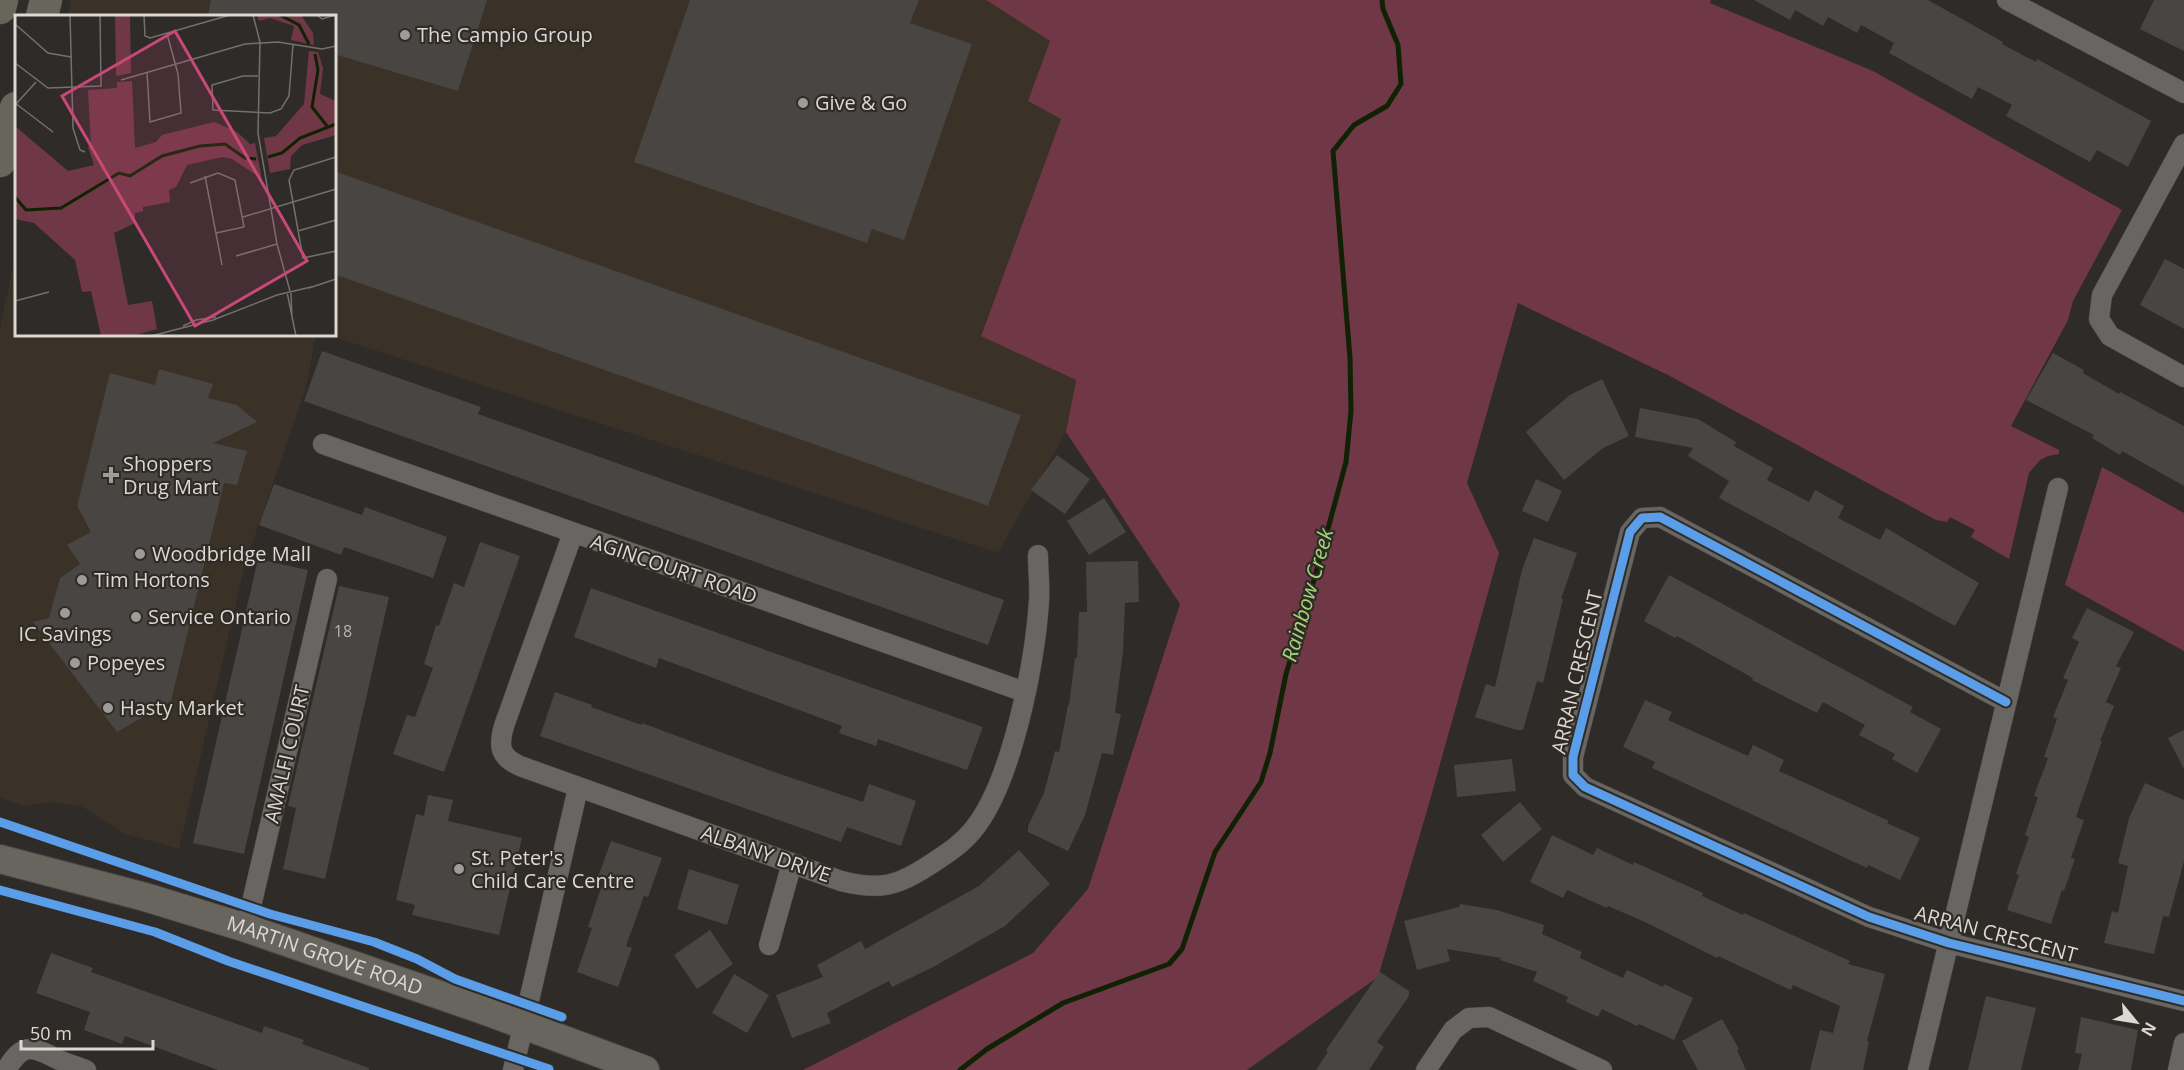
<svg xmlns="http://www.w3.org/2000/svg" width="2184" height="1070" viewBox="0 0 2184 1070" font-family="'Open Sans',sans-serif">
  <rect width="100%" height="100%" fill="#2e2b28"/>
  <g fill="#3a3127">
    <path d="M71 0H986L1050 41 1029 101 1061 119 981 335 1076 380 1066 432 998 553 328 335 334 334V16H68Z"/>
    <path d="M16 251V334L316 335 306 388 246 561 179 849 123 833 83 807 53 802 24 806 0 798V328Z"/>
  </g>
  <g fill="#703846">
    <path d="M986 0H1711L1710 3 1873 71 2122 210 2073 301 2068 320 2011 426 2059 450V454L2048 456 2040 460 2029 473 2009 559 1971 537 1975 530 1950 517 1947 522 1936 520 1668 375 1518 303 1467 483 1499 553 1428 807 1378 977 1247 1070H803L1033 953 1088 889 1180 604 1066 432 1076 380 981 336 1061 119 1028 101 1050 41Z"/>
    <path d="M2102 467 2184 513V651L2065 585Z"/>
  </g>
  <g fill="none" stroke-linecap="round" stroke-linejoin="round">
    <path stroke="#102104" stroke-width="5" d="M960 1070 987 1049 1063 1003 1169 964 1182 949 1215 852 1261 782 1270 753 1286 674 1307 606 1346 462 1351 411 1350 358 1333 151 1354 125 1387 106 1401 84 1398 45 1383 9 1382 0"/>
  </g>
  <g fill="#484543">
    <path d="M211 0H487L458 91 334 54V16H208Z"/>
    <path d="M690 0H919L910 23 972 44 904 240 872 229 867 243 634 162Z"/>
    <path d="M1754 0H1928L2003 42 2002 44 2036 62 2037 59 2151 121 2128 167 2097 150 2090 162 2006 116 2012 105 1978 87 1972 99 1889 53 1894 43 1861 25 1857 33 1828 17 1823 26 1795 10 1790 20Z"/>
    <path d="M2154 0H2184V51L2140 29Z"/>
    <path d="M334 171 1021 415 988 506 334 274Z"/>
    <path d="M2165 259 2184 269V329L2140 305Z"/>
    <path d="M322 351 481 407 478 414 1004 600 988 645 304 401Z"/>
    <path d="M2053 353 2084 370 2083 373 2119 394 2120 392 2184 426V486L2122 451 2120 455 2092 438 2094 435 2026 400Z"/>
    <path d="M159 369 213 384 208 398 237 405 257 422 213 443 247 451 237 485 224 483 171 701 117 732 33 622 49 618 60 578 80 564 67 545 91 532 77 506 110 373 155 385Z"/>
    <path d="M1602 379 1629 436 1603 448 1564 480 1526 432 1570 395Z"/>
    <path d="M1640 408 1698 419 1736 442 1734 446 1773 468 1767 480 1809 502 1815 490 1844 506 1838 518 1880 540 1886 528 1979 583 1955 626 1719 498 1729 481 1688 456 1693 448 1635 437Z"/>
    <path d="M1057 455 1090 479 1065 514 1031 490Z"/>
    <path d="M1536 479 1562 491 1548 522 1522 511Z"/>
    <path d="M274 484 362 515 365 507 447 537 433 578 344 547 341 555 259 525Z"/>
    <path d="M1104 498 1126 532 1089 555 1067 521Z"/>
    <path d="M1534 538 1577 553 1561 599H1563L1543 683 1537 681 1523 730H1517L1475 717 1486 684 1495 687 1522 570Z"/>
    <path d="M480 542 520 556 444 772 393 754 407 715 415 717 433 668 424 664 436 625 439 626 454 583 464 587Z"/>
    <path d="M258 559 308 570 244 854 193 843Z"/>
    <path d="M1138 561 1139 602 1125 603 1123 652 1115 713 1121 714 1113 755 1102 753 1085 815 1068 851 1028 832V826L1044 793 1055 751 1059 752 1068 705H1069L1075 658H1077L1079 612H1087L1086 562Z"/>
    <path d="M1669 575 1913 707 1910 712 1941 729 1917 773 1892 759 1895 754 1859 735 1865 725 1823 702 1817 713 1752 680 1753 678 1677 636 1675 638 1644 621Z"/>
    <path d="M339 586 389 597 325 879 283 869 296 808 288 806Z"/>
    <path d="M591 588 983 727 967 770 878 739 876 746 839 733 842 726 659 658 656 668 574 637Z"/>
    <path d="M2087 608 2134 632 2116 666 2121 668 2106 702 2114 706 2100 741H2102L2076 817 2084 820 2071 858 2075 859 2064 891 2062 890 2051 924 2007 910 2019 875 2016 874 2029 837 2025 835 2038 797 2034 796 2048 758 2044 757 2057 719 2053 717 2068 680 2063 678 2079 642 2072 638Z"/>
    <path d="M555 692 592 705 591 707 642 725V723L774 772 863 802 869 784 916 801 901 846 847 827 841 842 540 736Z"/>
    <path d="M1645 700 1672 712 1668 720 1748 756 1753 745 1784 760 1779 771 1889 821 1887 823 1920 838 1900 880 1868 865 1867 868 1652 768 1655 762 1623 747Z"/>
    <path d="M2184 730V769L2168 738Z"/>
    <path d="M1512 759 1516 791 1457 797 1454 765Z"/>
    <path d="M2145 783 2184 800V861L2169 917 2163 916 2154 954 2104 943 2112 911 2118 913 2128 866 2118 863 2129 818Z"/>
    <path d="M428 795 453 800 448 821 522 838 499 935 412 915 415 905 396 900 416 814 424 816Z"/>
    <path d="M1520 802 1542 829 1503 862 1481 835Z"/>
    <path d="M1552 835 1593 855 1597 848 1633 865 1634 862 1703 893 1702 896 1743 915 1744 913 1850 961 1848 964 1885 974 1867 1041 1869 1042 1863 1070H1810L1820 1030 1833 1033 1840 1006 1793 985 1791 990 1718 956 1717 958 1645 922 1608 906 1607 908 1567 890 1563 898 1530 882Z"/>
    <path d="M611 841 662 858 648 897 644 896 626 946 632 948 618 987 577 972 592 928 588 927 603 882 597 880Z"/>
    <path d="M1019 850 1050 884 1005 926 935 966 892 987 889 981 827 1013 831 1023 792 1038 776 995 823 977 817 965 861 941 865 949 979 886Z"/>
    <path d="M689 869 739 885 727 925 677 909Z"/>
    <path d="M1460 904 1497 910 1544 925 1542 934 1582 952 1580 958 1623 978 1627 970 1663 987 1664 984 1693 998 1674 1040 1639 1024 1637 1026 1602 1009 1598 1017 1566 1002 1568 997 1533 981 1537 972 1500 960 1501 958 1447 949 1450 961 1417 970 1404 921 1459 907Z"/>
    <path d="M710 930 733 964 697 989 674 955Z"/>
    <path d="M51 953 93 968 91 972 262 1033 264 1026 304 1040 302 1044 369 1068V1070H218L125 1036 122 1044 84 1030 90 1012 36 993Z"/>
    <path d="M1380 972 1409 991V996L1377 1042 1384 1047 1369 1070H1316L1328 1052 1326 1050Z"/>
    <path d="M734 974 769 995 747 1033 712 1013Z"/>
    <path d="M1986 996 2036 1008 2021 1070H1968Z"/>
    <path d="M2081 1017 2138 1030 2131 1070H2078L2082 1054 2075 1053Z"/>
    <path d="M1722 1019 1739 1049 1737 1050 1746 1070H1698L1682 1041Z"/>
  </g>
  <g fill="none" stroke-linecap="round" stroke-linejoin="round">
    <g stroke="#494744" stroke-width="21">
      <g id="street">
        <path d="M2007 0 2184 93"/>
        <path d="M2184 144 2102 295 2099 319 2110 336 2184 377"/>
        <path d="M323 444 1025 692"/>
        <path d="M573 533 504 726C498 747 500 757 520 766L841 881C880 891 898 886 931 864 946 854 961 845 973 830 1012 783 1035 662 1039 601 1040 586 1038 570 1038 555"/>
        <path d="M2006 702 1660 517 1642 518 1630 532 1573 757V775L1585 787 1869 917 1949 943 2184 1001"/>
        <path d="M246 928 327 579"/>
        <path d="M769 945 792 863"/>
        <path d="M6 1070C22 1044 30 1045 55 1058 65 1063 76 1066 86 1070"/>
        <path d="M513 1070 578 788"/>
        <path d="M1426 1070 1453 1030 1469 1018 1489 1017 1602 1070"/>
        <path d="M1918 1070 2058 488"/>
        <path d="M2178 1070 2184 1043"/>
      </g>
    </g>
    <g stroke="#494744" stroke-width="30">
      <g id="secondary">
        <path id="s1" d="M0 859 145 897 246 928 486 1011 645 1070"/>
      </g>
    </g>
    <g stroke="#494744" stroke-width="33">
      <g id="primary">
        <path d="M0 8 2 0"/>
        <path d="M42 16 46 0"/>
        <path d="M0 161 2 158 16 108"/>
      </g>
    </g>
    <use href="#street" stroke="#686663" stroke-width="20"/>
    <use href="#secondary" stroke="#68655e" stroke-width="28"/>
    <use href="#primary" stroke="#68655b" stroke-width="32"/>
    <g stroke="#312b25" stroke-width="13">
      <g id="cycleway">
        <path d="M2006 702 1660 517 1642 518 1630 532 1573 757V775L1585 787 1869 917 1949 943 2184 1001"/>
        <path d="M0 822 270 914 374 942 417 959 455 979 562 1017"/>
        <path d="M0 890 155 932 228 961 549 1069"/>
      </g>
    </g>
    <use href="#cycleway" stroke="#5a9eea" stroke-width="9"/>
  </g>
  <g fill="#9f9b98" stroke="#312b25" stroke-width="2">
    <circle cx="405" cy="35" r="6"/>
    <circle cx="803" cy="103" r="6"/>
    <path d="M108 466h6v6h6v6h-6v6h-6v-6h-6v-6h6z"/>
    <circle cx="140" cy="554" r="6"/>
    <circle cx="82" cy="580" r="6"/>
    <circle cx="65" cy="613" r="6"/>
    <circle cx="136" cy="617" r="6"/>
    <circle cx="75" cy="663" r="6"/>
    <circle cx="108" cy="708" r="6"/>
    <circle cx="459" cy="869" r="6"/>
  </g>
  <g text-anchor="middle" stroke-width="4.5" stroke-linejoin="round" paint-order="stroke">
    <g font-size="16" fill="#b7b3b0">
      <text x="343" y="637">18</text>
    </g>
    <g font-size="20" fill="#dcd8d4" stroke="#312b25" text-anchor="start">
      <text x="417" y="42">The Campio Group</text>
      <text x="815" y="110">Give &amp; Go</text>
      <text x="123" y="471">Shoppers<tspan x="123" dy="23">Drug Mart</tspan></text>
      <text x="152" y="561">Woodbridge Mall</text>
      <text x="94" y="587">Tim Hortons</text>
      <text x="148" y="624">Service Ontario</text>
      <text x="65" y="641" text-anchor="middle">IC Savings</text>
      <text x="87" y="670">Popeyes</text>
      <text x="120" y="715">Hasty Market</text>
      <text x="471" y="865">St. Peter's<tspan x="471" dy="23">Child Care Centre</tspan></text>
    </g>
    <g font-size="20" fill="#dcd8d4" stroke="#312b25">
      <text transform="translate(674 569) rotate(19)" y="7">AGINCOURT ROAD</text>
      <text transform="translate(1577 672) rotate(-77)" y="7">ARRAN CRESCENT</text>
      <text transform="translate(287 754) rotate(-77)" y="7">AMALFI COURT</text>
      <text transform="translate(766 854) rotate(19)" y="7">ALBANY DRIVE</text>
      <text transform="translate(1996 934) rotate(15)" y="7">ARRAN CRESCENT</text>
      <text dy="7" stroke="none"><textPath href="#s1" startOffset="339">MARTIN GROVE ROAD</textPath></text>
    </g>
    <g font-size="21" font-style="italic" fill="#a0d87a" stroke="#312b25">
      <text transform="translate(1308 595) rotate(-74)" y="7">Rainbow Creek</text>
    </g>
  </g>
  <g transform="translate(15 15)">
    <rect width="321" height="321" fill="#2e2b28"/>
    <path d="M100 0H115L116 58 101 61ZM242 0H286L298 18 299 30 276 25 279 11 255 3 244 6ZM294 36 303 37 308 53 305 79 321 86V120L287 130 276 141 275 154 255 158 249 123 261 121 289 89ZM117 66 120 133 141 127 147 120 199 107 222 117 235 129 240 128 247 164 217 144 207 142 172 150 161 172 154 175 155 187 128 192V196L120 198V208L99 218 113 290 137 286 142 314 117 321H86L76 276 67 277 60 245 19 208 0 204V111L53 156 79 150 73 132 76 130 73 75 102 73V67Z" fill="#703846"/>
    <path fill="none" stroke="#102104" stroke-width="3" d="M265 0 284 10 294 29M300 39 303 55 297 92 312 111M253 142 267 138 285 123 321 109M0 182 11 195 46 193 104 158 115 161 147 141 185 131 210 129 230 143 241 144"/>
    <path fill="none" stroke="#74706d" stroke-width="1.5" d="M55 0 58 113 65 135 70 137M129 0 130 21 135 23 215 0M238 0 245 27 243 118 262 229 275 276M302 0 307 4 320 0M0 9 33 38 56 42M0 48 33 73 86 71 85 0M132 57 135 107 166 98 163 59 152 19M243 61H228L197 70 198 95 255 98 266 94 274 81 278 29M106 65 230 29 263 27 307 34 321 31M0 88 38 117M1 89 21 67M321 142 279 155 274 165 288 243 321 236M190 161 207 250M175 168 203 158 220 165 229 212 201 218M228 202 321 174M283 216 321 205M221 241 262 229M294 273 321 264M272 277 281 321M276 278 277 303M0 286 34 277M168 311 181 305 201 302M136 321 198 305 262 280 296 272"/>
    <path fill="#c84879" fill-opacity="0.15" stroke="#c84879" stroke-width="3" d="M160 16 292 246 180 311 47 81Z"/>
    <rect width="321" height="321" fill="none" stroke="#dcd8d4" stroke-width="3"/>
  </g>
  <g transform="translate(2136 1022) rotate(120)" stroke="#312b25" stroke-width="4.5" paint-order="stroke">
  <path d="M0-4.5L10 22L0 15L-10 22Z" fill="#dcd8d4"/>
  <text y="-9" font-size="16" font-weight="bold" text-anchor="middle" fill="#dcd8d4">N</text>
  </g>
  <path d="M21 1040v9h132v-9" fill="none" stroke="#dcd8d4" stroke-width="3"/>
  <text x="30" y="1040" font-size="18" fill="#dcd8d4" stroke="#312b25" stroke-width="4.5" paint-order="stroke">50 m</text>
</svg>
